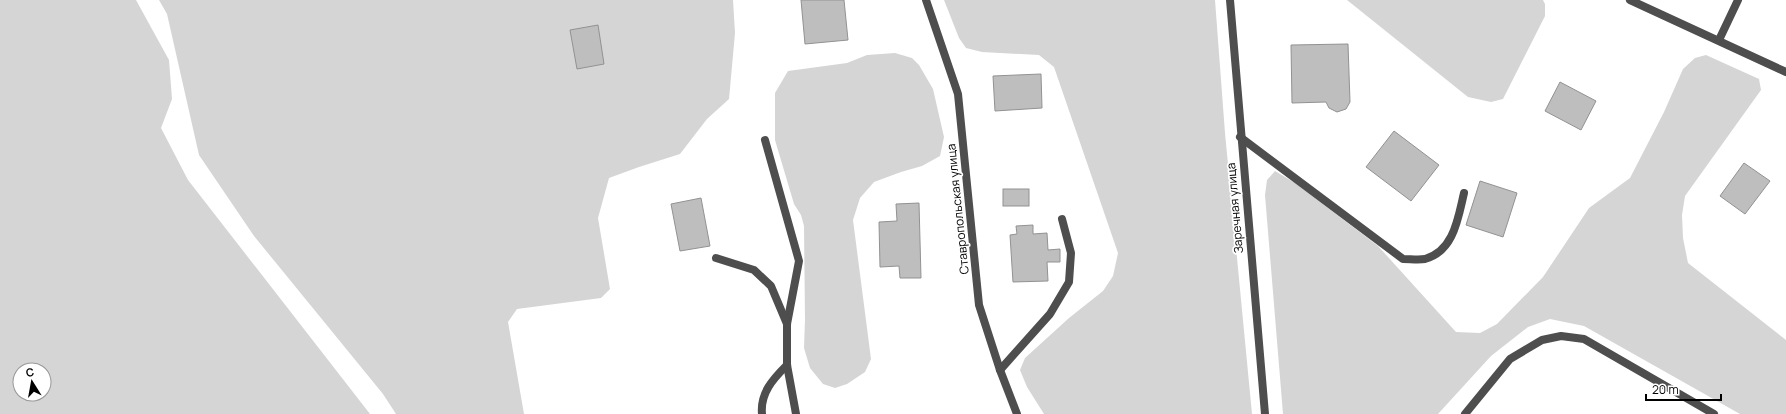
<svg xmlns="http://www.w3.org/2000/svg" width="1786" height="414" viewBox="0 0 1786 414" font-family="Manrope,sans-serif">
  <rect width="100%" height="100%" fill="#fff"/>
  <g fill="#d5d5d5" fill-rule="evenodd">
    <path d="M0 0H136L169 60 172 99 161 128 188 180 370 414H0ZM20 370H44V394H20Z"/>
    <path d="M159 0H733L735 33 729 99 707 119 680 154 639 167 609 178 598 218 610 289 601 298 517 309 508 322 524 414H396L383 394 254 236 199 155 167 14Z"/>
    <path d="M944 0H1215L1225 133 1252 414H1044L1027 387 1020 370 1025 358 1069 318 1103 291 1113 276 1118 253 1054 67 1039 55 982 52 966 48 959 38Z"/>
    <path d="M1347 0H1543L1545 4V16L1503 99 1491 102 1468 97Z"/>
    <path d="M895 53 912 58 919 65 933 89 944 137 940 156 922 166 901 172 874 182 860 198 853 220 871 359 865 372 847 384 835 388 823 384 810 368 804 348 805 319 804 226 801 215 794 204 775 140V93L788 71 847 63 867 55Z"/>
    <path d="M1706 55 1759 79 1761 90 1685 196 1682 215 1683 238 1688 263 1786 340V414H1740L1584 326 1550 319 1528 327 1491 356 1438 414H1283L1265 195 1267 180 1275 171 1295 183 1378 246 1456 332 1480 333 1497 324 1543 277 1589 208 1630 178 1664 112 1683 69 1695 58Z"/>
  </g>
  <g fill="#bebebe" stroke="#929292">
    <path d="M801 0H844L848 40 805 44Z"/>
    <path d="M598 25 604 64 577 69 570 30Z"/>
    <path d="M1348 44 1350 102 1346 109 1337 112 1329 108 1326 102 1292 103 1291 45Z"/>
    <path d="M1041 74 1042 108 995 111 993 76Z"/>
    <path d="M1560 82 1596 101 1581 130 1545 111Z"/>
    <path d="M1394 131 1439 165 1411 201 1366 167Z"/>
    <path d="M1744 163 1770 181 1745 214 1720 196Z"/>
    <path d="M1480 181 1517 193 1503 237 1466 225Z"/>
    <rect x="1003" y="189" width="26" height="17"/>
    <path d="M701 198 710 246 680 251 671 204Z"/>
    <path d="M919 203 921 278H900L899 266 880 267 879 222 897 221 896 204Z"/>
    <path d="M1033 225V234L1047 233 1048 250 1060 249V262H1047L1048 281 1013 282 1010 235 1017 234 1016 226Z"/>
  </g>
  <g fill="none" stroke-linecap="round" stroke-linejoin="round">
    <g stroke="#4e4e4e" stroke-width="8">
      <path d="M1630 0 1786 72"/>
      <path d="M1719 40 1738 0"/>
      <path d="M1240 137 1403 259C1410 259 1419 260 1425 259 1454 251 1458 218 1464 193"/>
      <path d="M765 140 799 261 787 324V365L796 414"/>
      <path d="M716 258 754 270 771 286 787 324"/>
      <path d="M1000 370 1050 314 1069 282 1071 253 1062 219"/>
      <path d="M762 414C760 393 773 379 787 365"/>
      <path d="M1465 414 1510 359 1542 340 1561 336 1584 339 1714 414"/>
    </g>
    <g stroke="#4e4e4e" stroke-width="8">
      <path d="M926 0 958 94 979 305 1000 370 1017 414"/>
      <path d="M1230 0 1265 414"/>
    </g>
  </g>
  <g text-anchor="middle" stroke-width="3.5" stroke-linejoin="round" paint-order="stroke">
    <g font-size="12" fill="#000" stroke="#fff">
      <text transform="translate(1235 208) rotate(-95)" y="4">Заречная улица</text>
      <text transform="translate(958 209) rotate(-96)" y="4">Ставропольская улица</text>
    </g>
  </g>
  <g transform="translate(32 382) rotate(349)"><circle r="19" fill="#ffffff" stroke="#999999"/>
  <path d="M0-3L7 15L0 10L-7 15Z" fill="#000000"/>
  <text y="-6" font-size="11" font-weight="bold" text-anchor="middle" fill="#000000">С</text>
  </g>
  <path d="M1646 394v6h75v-6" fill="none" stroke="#000000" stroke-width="2"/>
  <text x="1652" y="394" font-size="12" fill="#000000" stroke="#ffffff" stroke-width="3" paint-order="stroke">20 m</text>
</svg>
